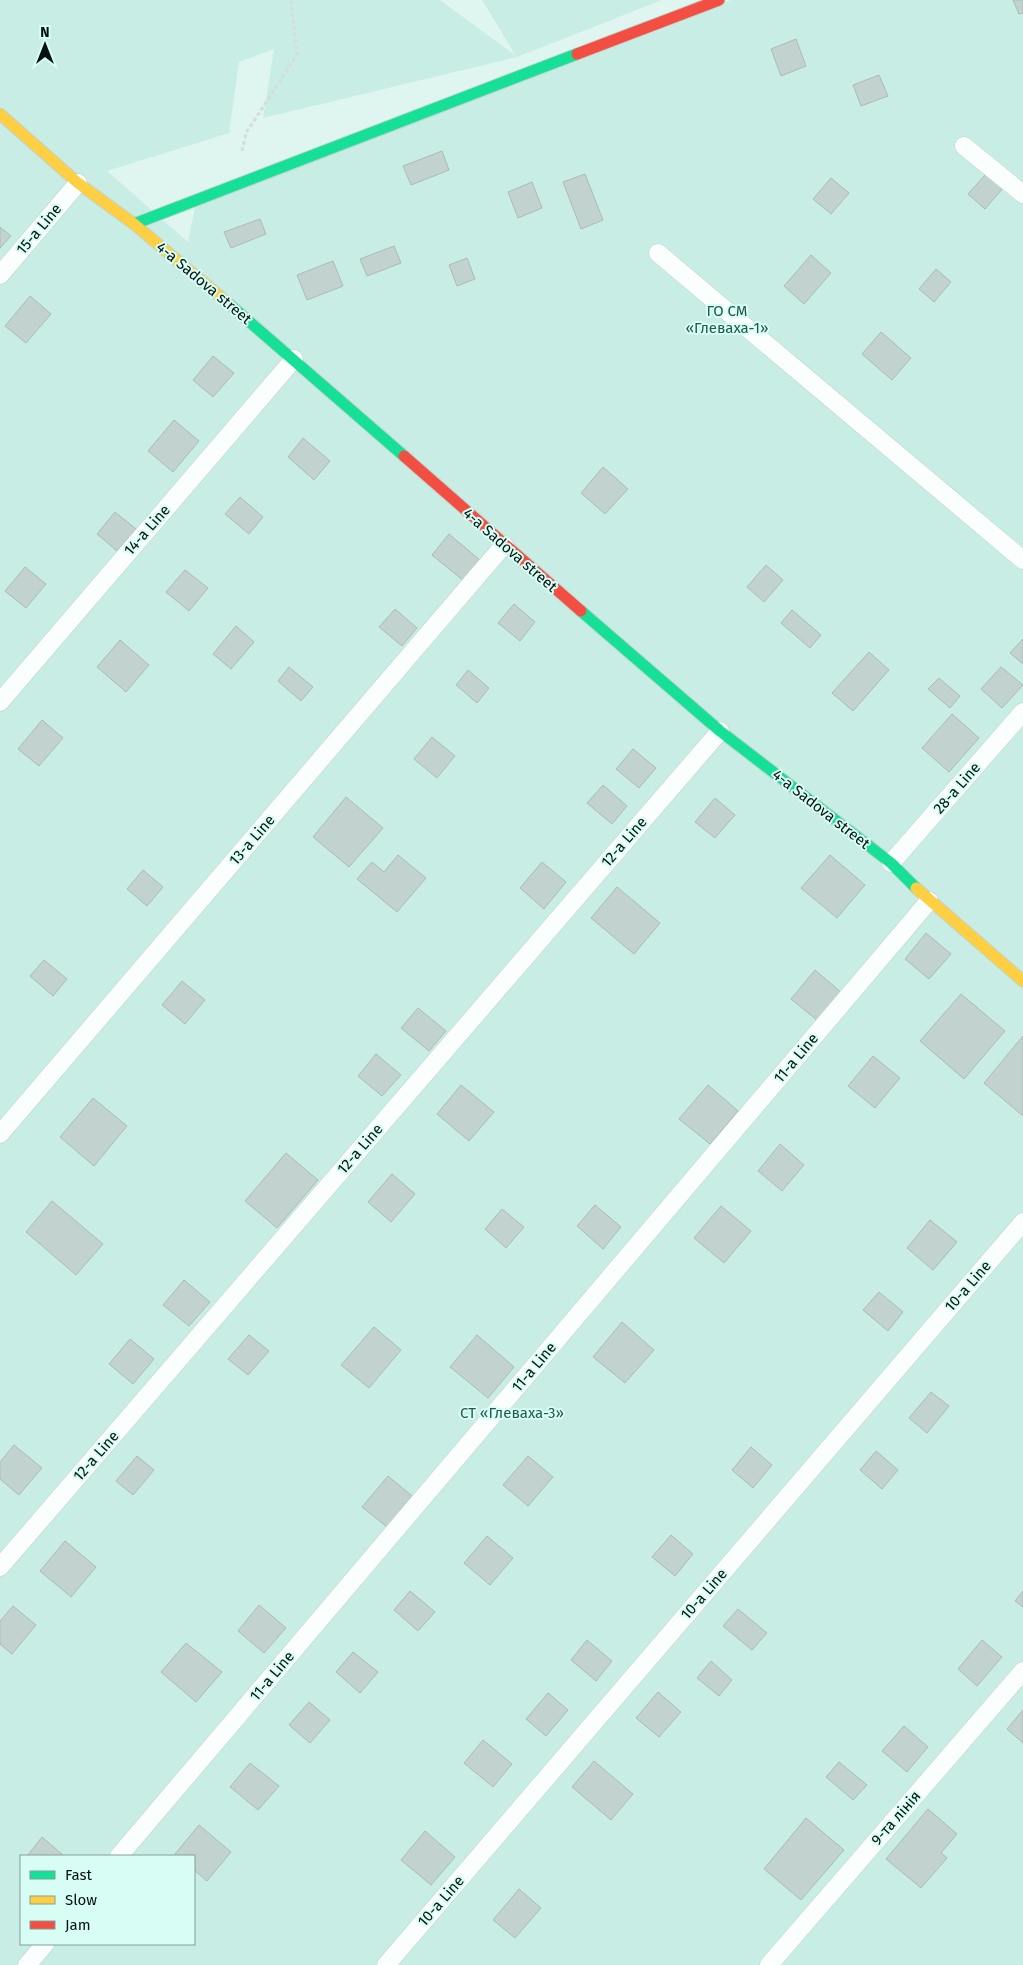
<svg xmlns="http://www.w3.org/2000/svg" width="1023" height="1965" viewBox="0 0 1023 1965" font-family="'Fira Sans',sans-serif">
  <rect width="100%" height="100%" fill="#dff5f0"/>
  <path fill="#c7ede4" fill-rule="evenodd" d="M0 0H440L516 56 482 0H662L517 57 263 118 274 49 239 62 229 133 107 171 188 242 195 207 731 0H1023V1965H0ZM21 1856H194V1944H21Z"/>
  <g fill="#c2d3cf" stroke="#abbbb7">
    <path d="M1013 0H1023V13L1019 14Z"/>
    <path d="M796 39 806 66 781 76 771 49Z"/>
    <path d="M879 75 888 96 861 106 853 85Z"/>
    <path d="M442 151 449 170 411 185 403 166Z"/>
    <path d="M585 174 603 220 581 229 563 182Z"/>
    <path d="M986 174 1003 188 985 209 968 194Z"/>
    <path d="M831 178 849 193 831 214 813 199Z"/>
    <path d="M532 182 542 208 518 218 508 192Z"/>
    <path d="M260 219 266 234 231 248 224 232Z"/>
    <path d="M0 227 11 236 0 248Z"/>
    <path d="M394 246 401 263 367 276 360 259Z"/>
    <path d="M811 255 831 273 804 304 784 286Z"/>
    <path d="M467 258 475 279 457 286 449 265Z"/>
    <path d="M333 261 343 286 307 300 297 275Z"/>
    <path d="M936 269 951 282 934 302 919 289Z"/>
    <path d="M30 296 51 314 26 343 5 326Z"/>
    <path d="M881 332 911 358 892 380 862 354Z"/>
    <path d="M213 356 234 373 213 397 193 380Z"/>
    <path d="M174 420 199 441 173 472 148 451Z"/>
    <path d="M303 438 330 461 314 480 288 457Z"/>
    <path d="M603 467 628 489 605 514 581 493Z"/>
    <path d="M240 497 263 517 249 534 225 514Z"/>
    <path d="M115 512 136 529 117 551 97 534Z"/>
    <path d="M449 534 481 561 464 581 432 555Z"/>
    <path d="M766 565 783 580 764 602 747 587Z"/>
    <path d="M25 567 46 584 26 608 5 591Z"/>
    <path d="M185 570 208 588 189 611 166 592Z"/>
    <path d="M514 604 535 622 520 641 498 623Z"/>
    <path d="M395 609 417 628 402 646 379 627Z"/>
    <path d="M792 610 821 635 810 648 781 623Z"/>
    <path d="M236 626 254 642 231 669 213 654Z"/>
    <path d="M1023 639V664L1010 653Z"/>
    <path d="M120 640 149 665 126 692 97 667Z"/>
    <path d="M869 652 889 670 853 711 832 693Z"/>
    <path d="M289 667 313 687 301 701 278 681Z"/>
    <path d="M1001 667 1023 685 1002 708 981 689Z"/>
    <path d="M468 670 489 688 477 703 456 685Z"/>
    <path d="M939 678 960 696 950 708 928 689Z"/>
    <path d="M952 714 979 738 949 772 922 748Z"/>
    <path d="M42 720 63 738 39 766 18 749Z"/>
    <path d="M432 737 455 756 437 778 414 759Z"/>
    <path d="M633 749 656 768 639 788 616 769Z"/>
    <path d="M603 785 627 806 612 824 587 803Z"/>
    <path d="M346 797 383 828 349 867 313 837Z"/>
    <path d="M715 798 735 815 715 838 695 822Z"/>
    <path d="M398 855 426 878 397 912 357 879 372 862 384 872Z"/>
    <path d="M830 855 865 885 837 918 801 888Z"/>
    <path d="M542 862 566 882 544 909 520 888Z"/>
    <path d="M143 870 163 887 147 906 127 889Z"/>
    <path d="M617 887 660 923 634 954 591 918Z"/>
    <path d="M926 933 951 954 929 979 905 959Z"/>
    <path d="M44 960 67 979 53 996 30 976Z"/>
    <path d="M815 970 842 993 818 1021 791 999Z"/>
    <path d="M182 981 205 1000 185 1024 162 1005Z"/>
    <path d="M961 994 1005 1031 964 1079 920 1041Z"/>
    <path d="M418 1008 446 1031 429 1051 401 1028Z"/>
    <path d="M1023 1036V1116L984 1083Z"/>
    <path d="M376 1054 401 1075 382 1096 358 1076Z"/>
    <path d="M873 1056 900 1078 875 1108 848 1086Z"/>
    <path d="M461 1085 494 1112 469 1141 437 1114Z"/>
    <path d="M708 1085 738 1111 710 1144 679 1119Z"/>
    <path d="M93 1098 127 1126 94 1166 60 1137Z"/>
    <path d="M780 1144 804 1165 782 1191 758 1171Z"/>
    <path d="M286 1153 318 1180 277 1228 245 1201Z"/>
    <path d="M392 1174 415 1194 391 1222 368 1202Z"/>
    <path d="M52 1201 103 1244 76 1275 26 1232Z"/>
    <path d="M595 1205 621 1227 603 1249 577 1226Z"/>
    <path d="M721 1206 751 1231 724 1263 694 1238Z"/>
    <path d="M502 1209 524 1227 506 1248 485 1229Z"/>
    <path d="M930 1220 957 1242 933 1270 907 1248Z"/>
    <path d="M184 1280 210 1302 189 1326 163 1305Z"/>
    <path d="M879 1292 903 1312 888 1331 863 1310Z"/>
    <path d="M622 1322 654 1350 625 1383 593 1357Z"/>
    <path d="M374 1327 401 1350 369 1388 341 1365Z"/>
    <path d="M249 1335 269 1351 248 1375 228 1359Z"/>
    <path d="M477 1335 514 1367 488 1398 450 1367Z"/>
    <path d="M130 1339 154 1359 133 1384 109 1364Z"/>
    <path d="M931 1392 949 1406 927 1433 909 1418Z"/>
    <path d="M14 1445 42 1468 19 1495 0 1479V1462Z"/>
    <path d="M751 1447 772 1465 753 1488 732 1470Z"/>
    <path d="M876 1451 898 1470 882 1489 860 1470Z"/>
    <path d="M137 1456 154 1470 133 1495 116 1481Z"/>
    <path d="M528 1456 553 1477 528 1506 503 1485Z"/>
    <path d="M388 1476 412 1496 387 1527 362 1507Z"/>
    <path d="M671 1535 693 1554 675 1576 652 1557Z"/>
    <path d="M487 1536 513 1558 490 1585 464 1563Z"/>
    <path d="M65 1541 96 1567 71 1597 40 1571Z"/>
    <path d="M410 1591 435 1612 418 1631 394 1610Z"/>
    <path d="M1023 1591V1607L1015 1601Z"/>
    <path d="M259 1605 286 1628 264 1653 238 1631Z"/>
    <path d="M13 1606 36 1625 12 1654 0 1644V1621Z"/>
    <path d="M738 1609 767 1633 752 1650 723 1626Z"/>
    <path d="M587 1640 612 1661 596 1681 571 1660Z"/>
    <path d="M982 1640 1002 1657 977 1686 958 1669Z"/>
    <path d="M186 1643 222 1672 196 1702 161 1672Z"/>
    <path d="M353 1652 378 1672 360 1693 336 1672Z"/>
    <path d="M711 1661 732 1680 719 1696 697 1678Z"/>
    <path d="M658 1692 681 1712 659 1737 636 1718Z"/>
    <path d="M548 1693 568 1710 546 1736 526 1719Z"/>
    <path d="M309 1702 330 1720 310 1743 289 1725Z"/>
    <path d="M1023 1710V1743L1007 1729Z"/>
    <path d="M904 1726 928 1747 907 1772 882 1751Z"/>
    <path d="M483 1740 512 1764 493 1787 464 1763Z"/>
    <path d="M594 1761 633 1794 611 1820 572 1787Z"/>
    <path d="M839 1762 867 1785 853 1800 826 1777Z"/>
    <path d="M250 1763 279 1786 258 1810 230 1787Z"/>
    <path d="M928 1809 957 1834 941 1853 947 1858 921 1888 886 1859Z"/>
    <path d="M806 1818 844 1850 801 1900 764 1869Z"/>
    <path d="M199 1825 231 1852 207 1881 194 1870V1856H178L175 1854Z"/>
    <path d="M425 1831 455 1857 431 1885 401 1860Z"/>
    <path d="M42 1837 64 1856H27Z"/>
    <path d="M519 1889 541 1908 515 1938 493 1920Z"/>
  </g>
  <g fill="none" stroke-linecap="round" stroke-linejoin="round">
    <g stroke="#c1d2ce" stroke-width="19">
      <g id="lane">
        <path d="M964 146 1023 194"/>
        <path d="M658 253 1023 560"/>
        <path d="M0 275 78 183"/>
        <path d="M0 702 294 359"/>
        <path d="M891 863 1023 712"/>
        <path d="M0 1134 504 545"/>
        <path d="M0 1567 720 731"/>
        <path d="M119 1856 929 901"/>
        <path d="M27 1965 45 1944"/>
        <path d="M386 1965 1023 1222"/>
        <path d="M769 1965 1023 1671"/>
      </g>
    </g>
    <g stroke="#c1d2ce" stroke-width="13">
      <g id="fast">
        <path d="M134 224 577 54"/>
        <path d="M229 304 404 456"/>
        <path d="M581 611 720 731 891 863 916 888"/>
      </g>
    </g>
    <g stroke="#c1d2ce" stroke-width="13">
      <g id="slow">
        <path d="M0 114 78 183 134 224 229 304"/>
        <path d="M916 888 1023 981"/>
      </g>
    </g>
    <g stroke="#c1d2ce" stroke-width="13">
      <g id="jam">
        <path d="M577 54 719 0"/>
        <path d="M404 456 581 611"/>
      </g>
    </g>
    <path stroke="#d6dddc" stroke-width="3" stroke-dasharray="4 2.5" stroke-linecap="butt" d="M242 151 246 133 297 55 291 0"/>
    <use href="#lane" stroke="#fafefd" stroke-width="18"/>
    <use href="#fast" stroke="#16e098" stroke-width="11"/>
    <use href="#slow" stroke="#ffcf43" stroke-width="11"/>
    <use href="#jam" stroke="#f24e42" stroke-width="11"/>
  </g>
  <g text-anchor="middle" stroke-width="4" stroke-linejoin="round" paint-order="stroke">
    <g font-size="15" fill="#05120f" stroke="#d7fdf4">
      <text transform="translate(39 229) rotate(-50)" y="5">15-a Line</text>
      <text transform="translate(204 283) rotate(40)" y="5">4-a Sadova street</text>
      <text transform="translate(147 530) rotate(-49)" y="5">14-a Line</text>
      <text transform="translate(510 550) rotate(41)" y="5">4-a Sadova street</text>
      <text transform="translate(957 788) rotate(-49)" y="5">28-a Line</text>
      <text transform="translate(821 809) rotate(38)" y="5">4-a Sadova street</text>
      <text transform="translate(252 840) rotate(-49)" y="5">13-a Line</text>
      <text transform="translate(624 842) rotate(-49)" y="5">12-a Line</text>
      <text transform="translate(796 1058) rotate(-50)" y="5">11-a Line</text>
      <text transform="translate(360 1149) rotate(-49)" y="5">12-a Line</text>
      <text transform="translate(968 1286) rotate(-49)" y="5">10-a Line</text>
      <text transform="translate(534 1367) rotate(-50)" y="5">11-a Line</text>
      <text transform="translate(96 1456) rotate(-49)" y="5">12-a Line</text>
      <text transform="translate(704 1594) rotate(-49)" y="5">10-a Line</text>
      <text transform="translate(272 1676) rotate(-50)" y="5">11-a Line</text>
      <text transform="translate(896 1818) rotate(-49)" y="5">9-та лінія</text>
      <text transform="translate(441 1901) rotate(-49)" y="5">10-a Line</text>
    </g>
    <g font-size="15" fill="#1f5a4f" stroke="#d7fdf4">
      <text x="727" y="316">ГО СМ<tspan x="727" dy="17">«Глеваха-1»</tspan></text>
      <text x="512" y="1418">СТ «Глеваха-3»</text>
    </g>
  </g>
  <rect x="20" y="1855" width="175" height="90" fill="#d7fdf4" stroke="#839f98"/>
  <rect x="30" y="1871" width="25" height="8" fill="#16e098" stroke="#839f98"/>
  <text x="65" y="1880" font-size="15" fill="#05120f">Fast</text>
  <rect x="30" y="1896" width="25" height="8" fill="#ffcf43" stroke="#839f98"/>
  <text x="65" y="1905" font-size="15" fill="#05120f">Slow</text>
  <rect x="30" y="1921" width="25" height="8" fill="#f24e42" stroke="#839f98"/>
  <text x="65" y="1930" font-size="15" fill="#05120f">Jam</text>
  <g transform="translate(45 45)" stroke="#d7fdf4" stroke-width="4" paint-order="stroke">
  <path d="M0-4L9 19L0 12L-9 19Z" fill="#05120f"/>
  <text y="-8" font-size="14" font-weight="bold" text-anchor="middle" fill="#05120f">N</text>
  </g>
</svg>
